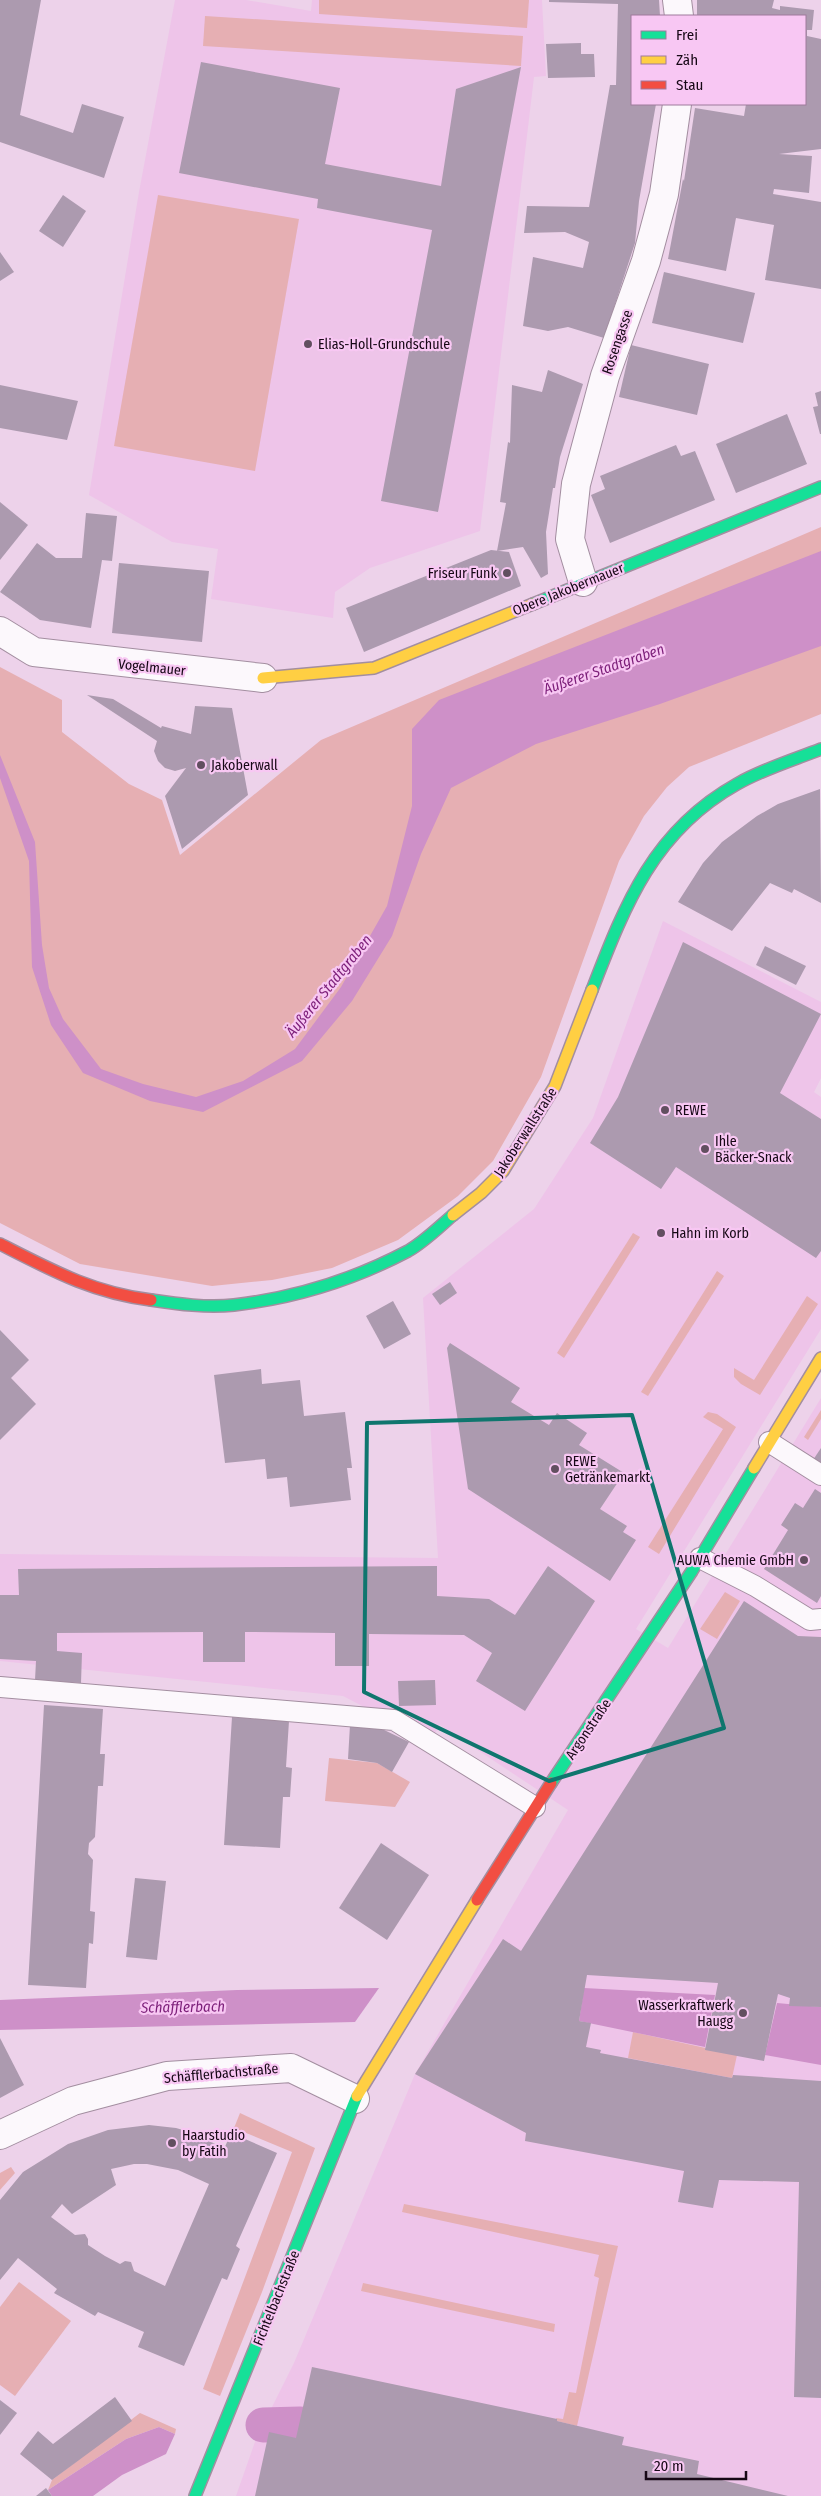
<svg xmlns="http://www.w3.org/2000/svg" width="821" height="2496" viewBox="0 0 821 2496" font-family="'Fira Sans Condensed',sans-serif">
  <rect width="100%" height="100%" fill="#edd2ea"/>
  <g fill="#eec4e9">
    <path d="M175 0H246L311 11 312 0H542L546 76 534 77 480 531 370 568 335 592 333 618 211 599 218 549 172 542 89 495 139 192Z"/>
    <path d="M663 921 821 1002V1078L814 1092 821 1097V1329L636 1629 668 1648 821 1398V2496H236L256 2439 294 2363 415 2074 568 1810 440 1725 430 1741 343 1696 0 1661V1554L438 1558 423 1298 534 1209 593 1118Z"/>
  </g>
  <g fill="#e6afb3">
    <path d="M319 0H529L527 28 319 14Z"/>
    <path d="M205 16 523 36 521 66 203 46Z"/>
    <path d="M158 195 299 219 255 471 114 446Z"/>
    <path d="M821 527V714L689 767 667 787 644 816 619 861 541 1077 493 1161 458 1196 398 1240 332 1268 272 1280 212 1286 80 1264 0 1223V667L62 700V732L129 784 162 800 180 855 321 740Z"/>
    <path d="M633 1233 640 1237 564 1358 557 1353Z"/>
    <path d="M717 1271 724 1276 648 1396 641 1392Z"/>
    <path d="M807 1296 818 1304 760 1395 741 1384 734 1377V1368L754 1380Z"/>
    <path d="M821 1410V1419L808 1440 804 1437Z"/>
    <path d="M708 1412 717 1414 736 1427 659 1554 648 1547 723 1429 703 1417Z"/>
    <path d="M725 1592 740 1601 717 1639 700 1629Z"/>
    <path d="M329 1758 377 1763 410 1782 395 1807 325 1801Z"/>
    <path d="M633 2032 737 2055 732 2078 628 2058Z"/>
    <path d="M240 2113 315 2148 262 2292 220 2396 203 2389 292 2152 234 2128Z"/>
    <path d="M11 2167 15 2173 0 2190V2173Z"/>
    <path d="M404 2204 618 2246 577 2426 557 2421 556 2418 563 2419 569 2392 576 2393 599 2278 594 2276 599 2255 402 2212Z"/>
    <path d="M19 2282 71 2321 15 2396 0 2385V2307Z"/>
    <path d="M363 2283 555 2324 554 2332 361 2291Z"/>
    <path d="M140 2413 176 2429 175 2434 159 2427 126 2439 48 2490 52 2480Z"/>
  </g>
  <g fill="#ce90c8">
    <path d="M821 551V646L660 704 536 744 451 788 421 854 392 936 352 1001 302 1061 203 1112 150 1101 83 1073 51 1025 32 967 29 861 0 778V755L35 842 42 945 49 988 63 1019 101 1069 143 1084 196 1097 243 1081 295 1049 341 987 387 906 412 806V729L439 700Z"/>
    <path d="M379 1988 355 2022 0 2030V2000L237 1990Z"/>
    <path d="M584 1988 715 1995 705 2047 579 2021Z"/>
    <path d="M777 2003 821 2007V2065L765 2055Z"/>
    <path d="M159 2427 175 2434 166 2454 122 2475 93 2496H52L48 2490 126 2439Z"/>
  </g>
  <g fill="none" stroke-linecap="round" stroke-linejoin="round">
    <path stroke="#ce90c8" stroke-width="35" d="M263 2425 300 2424"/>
  </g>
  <g fill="#ac9aaf" fill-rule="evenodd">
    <path d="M0 0H41L20 115 73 133 82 104 124 117 104 178 0 142Z"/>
    <path d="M549 0H659L660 16H632V104H656L639 201 635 243 604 338 568 327 548 331 523 326 533 257 583 268 589 242 565 232 524 233 527 206 589 207 610 85H616L618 4 549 2Z"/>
    <path d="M697 0H774L772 8 780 10V6L814 10 812 30H807V36L821 39V149L779 154 812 156 809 193 774 189 773 194 821 202V289L765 280 774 225 736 218 726 271 668 259 683 179 684 181 695 108 744 116 746 104H805V16H697Z"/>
    <path d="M581 43V54H594L595 77 548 78 546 44Z"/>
    <path d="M201 62 340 88 325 164 441 186 456 89 521 67 438 512 381 501 432 230 317 208 318 199 179 173Z"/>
    <path d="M63 195 86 211 63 247 39 231Z"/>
    <path d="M0 252 14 272 0 281Z"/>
    <path d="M664 272 755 293 743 343 652 323Z"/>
    <path d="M631 345 709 364 697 415 619 397Z"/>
    <path d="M548 370 583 384 560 457 555 488H553L546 532 548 574 541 578 523 547 497 551 506 503 500 502 508 442 510 443 512 385 542 392Z"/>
    <path d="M0 385 78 401 67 440 0 428Z"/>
    <path d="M821 391V434H820L813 407 818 406 815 393Z"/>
    <path d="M787 414 807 464 736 493 716 444Z"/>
    <path d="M676 445 681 456 695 451 715 500 610 543 591 495 605 489 600 476Z"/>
    <path d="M0 502 28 525 0 560Z"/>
    <path d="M86 513 117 516 112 561 102 560 91 628 40 620 0 592 37 543 56 558H82Z"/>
    <path d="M491 550 509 552 521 586 364 652 346 608Z"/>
    <path d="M119 563 209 571 202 642 112 633Z"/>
    <path d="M87 695 113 699 161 728 162 726 191 734 195 706 232 708 248 795 182 849 165 796 186 768 175 771 165 768 158 761 154 751 157 741Z"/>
    <path d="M820 789 821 903 794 889 792 893 770 883 732 931 678 902 703 863 722 842 757 816 778 804Z"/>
    <path d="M683 942 821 1014 780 1093 821 1119V1251L816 1258 676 1167 661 1189 590 1143 618 1097Z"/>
    <path d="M765 946 806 966 796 985 756 965Z"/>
    <path d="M450 1282 457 1293 440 1305 432 1294Z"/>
    <path d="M393 1301 411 1334 384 1349 366 1316Z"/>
    <path d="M0 1330 29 1360 11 1378 36 1404 0 1440Z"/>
    <path d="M450 1343 520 1388 511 1402 549 1425 557 1413 587 1433 579 1445 624 1473 600 1509 627 1526 623 1532 636 1540 610 1581 468 1489 447 1348Z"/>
    <path d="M261 1369 262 1384 300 1380 304 1416 345 1412 352 1468H347L351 1500 290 1507 287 1477 267 1479 265 1459 225 1463 214 1375Z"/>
    <path d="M821 1448V1465L813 1460Z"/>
    <path d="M815 1489 821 1493V1596L817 1603 764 1569 788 1530 781 1525 795 1503 803 1508Z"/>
    <path d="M437 1566V1596L489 1599 515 1615 548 1566 595 1601 525 1711 476 1681 492 1653 464 1635 369 1634V1666H335V1633L245 1632V1662H203V1632L57 1633V1651L82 1653 81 1683 35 1680 36 1661 0 1659V1595H19L18 1569Z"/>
    <path d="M744 1601 798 1636 821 1637V2007L789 2006 790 1998 778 1994 764 2061 705 2050 718 1983 587 1975 579 2021 591 2023 586 2047 601 2050 600 2053 732 2078 733 2075 821 2081V2398L794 2397 799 2182 719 2180 713 2208 678 2202 684 2171 525 2141 526 2133 415 2074 503 1939 521 1951Z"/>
    <path d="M435 1680 436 1705 399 1706 398 1681Z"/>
    <path d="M44 1705 103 1709 100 1754H105L103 1786H98L95 1837 89 1843 88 1854 93 1860 90 1911 95 1912 93 1944 89 1943 86 1988 28 1985Z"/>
    <path d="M232 1717 289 1721 286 1767 292 1768 290 1797H283L280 1848 224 1845Z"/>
    <path d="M350 1725 380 1728 409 1742 392 1772 377 1763 348 1759Z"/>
    <path d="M381 1843 429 1875 387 1940 339 1908Z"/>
    <path d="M135 1878 166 1881 157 1960 126 1957Z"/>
    <path d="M0 2038 24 2085 0 2098Z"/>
    <path d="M149 2125 176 2128 197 2134 224 2149 231 2133 277 2153 236 2246 240 2249 227 2280 222 2278 184 2366 138 2347 144 2332 98 2312 95 2316 54 2293 57 2289 18 2258 0 2280V2200L23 2172 68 2144 108 2130ZM134 2164H147L178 2170 209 2184 165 2286 134 2271 131 2262 125 2261 120 2264 105 2256 88 2245V2239L85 2234 75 2235 51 2217 62 2204 72 2214 116 2185 111 2169Z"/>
    <path d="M312 2367 557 2419V2421L624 2437 622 2445 699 2461 697 2474 788 2496H255L269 2432 296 2438Z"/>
    <path d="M115 2397 132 2421 52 2480 20 2454 38 2431 53 2444Z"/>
    <path d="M0 2400 17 2413 0 2435Z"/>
    <path d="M46 2488 52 2496H36Z"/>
  </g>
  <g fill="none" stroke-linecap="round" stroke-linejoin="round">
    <g stroke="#a38ea0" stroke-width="22">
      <g id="lane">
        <path d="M769 1442 821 1475"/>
        <path d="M700 1558 755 1586 810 1620 821 1619"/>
        <path d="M0 1687 394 1720 535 1807"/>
      </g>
    </g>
    <g stroke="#a38ea0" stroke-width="30">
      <g id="street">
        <path d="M677 0 679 16"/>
        <path d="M583 582 570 539 576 484 605 376 646 261 664 194 677 104"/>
        <path d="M0 631 34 652 263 678"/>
        <path d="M0 2135 73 2101 167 2076 291 2068 355 2099"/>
      </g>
    </g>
    <g stroke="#a38ea0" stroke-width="14">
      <g id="fast">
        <path d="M533 604 821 487"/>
        <path d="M592 990C625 905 653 831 737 784 763 769 793 760 821 749"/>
        <path d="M151 1300C178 1304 207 1308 234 1305 294 1298 355 1279 408 1251 424 1242 439 1227 453 1215"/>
        <path d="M551 1783 692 1571 754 1468"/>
        <path d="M195 2496 357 2096"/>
      </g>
    </g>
    <g stroke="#a38ea0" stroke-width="14">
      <g id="slow">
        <path d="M263 678 374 668 533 604"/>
        <path d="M453 1215 481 1193 503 1171 555 1086 592 990"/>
        <path d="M754 1468 821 1358"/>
        <path d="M357 2096 477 1900"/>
      </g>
    </g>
    <g stroke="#a38ea0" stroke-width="14">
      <g id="jam">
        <path d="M0 1244C51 1270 93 1293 151 1300"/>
        <path d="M477 1900 551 1783"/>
      </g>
    </g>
    <use href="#lane" stroke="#fcf8fc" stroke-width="20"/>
    <use href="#street" stroke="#fcf8fc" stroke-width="28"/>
    <use href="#fast" stroke="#16e098" stroke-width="11"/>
    <use href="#slow" stroke="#ffcf43" stroke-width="11"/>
    <use href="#jam" stroke="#f24e42" stroke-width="11"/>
  </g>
  <path fill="none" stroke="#0f766e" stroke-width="4" stroke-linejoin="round" d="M632 1415 724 1728 549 1781 364 1692 367 1423Z"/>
  <g fill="#624f60" stroke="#f8c7f3" stroke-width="2">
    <circle cx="308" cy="344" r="5"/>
    <circle cx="507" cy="573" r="5"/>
    <circle cx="201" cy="765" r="5"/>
    <circle cx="665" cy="1110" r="5"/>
    <circle cx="705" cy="1149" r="5"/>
    <circle cx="661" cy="1233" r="5"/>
    <circle cx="555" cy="1469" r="5"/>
    <circle cx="804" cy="1560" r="5"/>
    <circle cx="743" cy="2013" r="5"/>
    <circle cx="172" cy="2143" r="5"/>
  </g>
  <g text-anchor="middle" stroke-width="4.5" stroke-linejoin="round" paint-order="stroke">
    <g font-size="14" fill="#170816" stroke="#f8c7f3">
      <text transform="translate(617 342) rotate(-71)" y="5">Rosengasse</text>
      <text transform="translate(568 589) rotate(-22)" y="5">Obere Jakobermauer</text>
      <text transform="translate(152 667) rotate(6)" y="5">Vogelmauer</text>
      <text transform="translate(525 1132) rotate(-57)" y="5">Jakoberwallstraße</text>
      <text transform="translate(588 1729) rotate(-56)" y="5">Argonstraße</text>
      <text transform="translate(221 2073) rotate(-5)" y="5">Schäfflerbachstraße</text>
      <text transform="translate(276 2298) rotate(-68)" y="5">Fichtelbachstraße</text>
    </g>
    <g font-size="14" fill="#170816" stroke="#f8c7f3" text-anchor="start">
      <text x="318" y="349">Elias-Holl-Grundschule</text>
      <text x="497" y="578" text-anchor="end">Friseur Funk</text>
      <text x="211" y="770">Jakoberwall</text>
      <text x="675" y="1115">REWE</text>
      <text x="715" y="1146">Ihle<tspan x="715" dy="16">Bäcker-Snack</tspan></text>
      <text x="671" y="1238">Hahn im Korb</text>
      <text x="565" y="1466">REWE<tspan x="565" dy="16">Getränkemarkt</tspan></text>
      <text x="794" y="1565" text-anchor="end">AUWA Chemie GmbH</text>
      <text x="733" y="2010" text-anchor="end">Wasserkraftwerk<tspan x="733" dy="16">Haugg</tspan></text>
      <text x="182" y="2140">Haarstudio<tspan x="182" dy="16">by Fatih</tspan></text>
    </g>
    <g font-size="15" font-style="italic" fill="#7c1f79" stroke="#f8c7f3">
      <text transform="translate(604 669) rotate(-19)" y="5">Äußerer Stadtgraben</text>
      <text transform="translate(329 986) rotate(-51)" y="5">Äußerer Stadtgraben</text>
      <text transform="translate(183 2007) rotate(-1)" y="5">Schäfflerbach</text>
    </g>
  </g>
  <rect x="631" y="15" width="175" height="90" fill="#f8c7f3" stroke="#9e7b9b"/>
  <rect x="641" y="31" width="25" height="8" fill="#16e098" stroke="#9e7b9b"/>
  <text x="676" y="40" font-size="15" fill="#170816">Frei</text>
  <rect x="641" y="56" width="25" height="8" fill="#ffcf43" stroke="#9e7b9b"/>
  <text x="676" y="65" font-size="15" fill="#170816">Zäh</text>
  <rect x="641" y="81" width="25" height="8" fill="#f24e42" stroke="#9e7b9b"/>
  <text x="676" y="90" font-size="15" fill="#170816">Stau</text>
  <path d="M646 2471v8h100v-8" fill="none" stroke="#170816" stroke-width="2.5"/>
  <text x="654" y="2471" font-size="15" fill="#170816" stroke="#f8c7f3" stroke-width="4" paint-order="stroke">20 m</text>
</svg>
